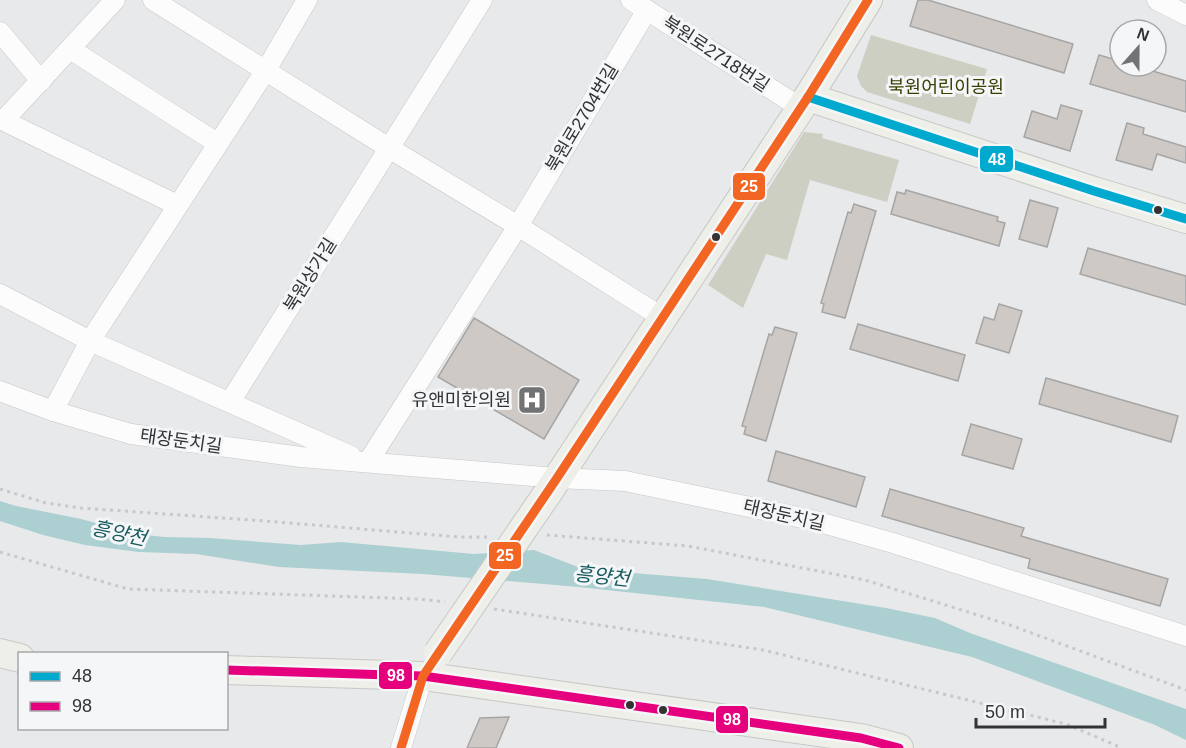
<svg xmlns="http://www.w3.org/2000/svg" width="1186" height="748" viewBox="0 0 1186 748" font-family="Helvetica,'Noto Sans KR',sans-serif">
  <rect width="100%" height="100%" fill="#e8e9ea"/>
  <g fill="#cccfc2">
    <path d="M871 35 987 69 970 124 867 92 861 86 857 76Z"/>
    <path d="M804 132 823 134 822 138 899 160 887 202 810 180 787 260 766 254 743 308 708 285Z"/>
  </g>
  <path fill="#accfd1" d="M0 501 16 506 81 519 137 534 164 537 210 538 301 545 341 542 474 554 534 550 583 569 707 579 886 608 935 618 970 633 1186 709V740L1155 725 972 657 764 607 579 587 423 574 279 567 196 554 139 552 85 545 43 535 0 521Z"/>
  <g fill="#cec9c4" stroke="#a5a5a6" stroke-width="1.5">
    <path d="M918 0H928L1073 44 1064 73 910 26Z"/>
    <path d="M1099 55 1120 61V66H1136L1186 81V112L1090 84Z"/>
    <path d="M1061 105 1082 111 1070 151 1024 137 1032 111 1057 119Z"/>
    <path d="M1127 123 1144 128 1143 134 1186 147V163L1157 154 1152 170 1116 160Z"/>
    <path d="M906 190 998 217 997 221 1005 223 999 246 891 214 897 192 905 194Z"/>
    <path d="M1030 200 1058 208 1047 247 1019 239Z"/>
    <path d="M854 204 876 211 845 318 822 312 824 304 821 303 848 212 851 213Z"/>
    <path d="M1088 248 1186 276V305L1080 274Z"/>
    <path d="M999 304 1022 311 1009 353 976 343 984 317 994 320Z"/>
    <path d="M474 318 579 380 544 439 438 377Z"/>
    <path d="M858 324 965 355 958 381 850 349Z"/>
    <path d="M775 327 797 333 766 441 744 434 746 427 742 426 769 334 772 335Z"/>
    <path d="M1046 378 1178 416 1171 442 1039 404Z"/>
    <path d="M971 424 1022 439 1013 469 962 455Z"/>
    <path d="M776 451 865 477 856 507 768 481Z"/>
    <path d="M890 489 1024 528 1021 536 1168 579 1160 606 1028 568 1030 559 882 516Z"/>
    <path d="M509 717 496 748H467L480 718Z"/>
  </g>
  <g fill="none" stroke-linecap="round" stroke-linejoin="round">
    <g stroke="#c7c7c8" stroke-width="21">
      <g id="street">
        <path d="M153 0 389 148 518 226 663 318"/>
        <path d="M631 0 801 108"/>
        <path d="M1157 0 1186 15"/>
        <path d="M0 32 41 81"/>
        <path d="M70 49 217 143"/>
        <path d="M0 119 177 205"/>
        <path d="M4 120 115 0"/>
        <path d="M0 294 90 341 351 456"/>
        <path d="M0 391 53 411 131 434 301 457 557 478 625 481 812 520 893 543 1186 636"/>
        <path d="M230 402 482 0"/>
        <path d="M53 411 90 341 266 70 307 0"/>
        <path d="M368 462 518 226 647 10"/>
        <path d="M401 748 423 676"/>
      </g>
    </g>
    <g stroke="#c7c7c8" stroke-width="30">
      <g id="secondary">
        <path d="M808 97 1094 191 1186 219"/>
        <path d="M547 494 808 97 868 0"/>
        <path d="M0 653 20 658"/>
        <path d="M226 670 423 676 861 738 899 748"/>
      </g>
    </g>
    <g stroke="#c8c8c9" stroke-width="3" stroke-dasharray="3 4.5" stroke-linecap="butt">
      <path d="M0 489 46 503 81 508 265 521 459 537H489"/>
      <path d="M547 535 688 546 865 580 1010 625 1186 690"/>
      <path d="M0 552 128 589 418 599 445 602"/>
      <path d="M494 609 763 650 1066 724 1122 748"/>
    </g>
    <use href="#street" stroke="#fcfcfc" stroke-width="20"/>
    <use href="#secondary" stroke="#efefe9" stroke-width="28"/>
    <g stroke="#c7c7c8" stroke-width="30" stroke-linecap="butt">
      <path id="secondary-bridge" d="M438 653 547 494"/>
    </g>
    <use href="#secondary-bridge" stroke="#efefe9" stroke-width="28"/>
    <g stroke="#f5f6f8" stroke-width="14">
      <path id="bus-1" d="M808 97 1094 191 1186 219"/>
    </g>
    <g stroke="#f5f6f8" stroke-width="14">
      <path id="bus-2" d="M226 670 423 676 861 738 899 748"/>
    </g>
    <g stroke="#f5f6f8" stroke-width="14">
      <path id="bus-3" d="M401 748 423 676 557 478 808 97 868 0"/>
    </g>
    <use href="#bus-1" stroke="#00a9ce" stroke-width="9"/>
    <use href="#bus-2" stroke="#e5007d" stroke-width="9"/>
    <use href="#bus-3" stroke="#f26522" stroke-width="9"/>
  </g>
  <defs>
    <g id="hospital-square" transform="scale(1.5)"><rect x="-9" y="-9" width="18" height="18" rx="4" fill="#727374" stroke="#f5f6f8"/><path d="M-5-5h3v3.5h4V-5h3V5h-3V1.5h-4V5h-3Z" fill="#fff"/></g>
  </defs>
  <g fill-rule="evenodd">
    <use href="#hospital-square" x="532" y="400"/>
  </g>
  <g fill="#333334" stroke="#f5f6f8" stroke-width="2">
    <circle cx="1158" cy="210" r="5"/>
    <circle cx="716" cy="237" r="5"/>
    <circle cx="630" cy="705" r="5"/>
    <circle cx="663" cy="710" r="5"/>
  </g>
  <g text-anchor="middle" stroke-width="6" stroke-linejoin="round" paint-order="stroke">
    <g font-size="18" fill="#333334" stroke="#f5f6f8">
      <text transform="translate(716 54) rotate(33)" y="6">북원로2718번길</text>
      <text transform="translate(582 118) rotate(-59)" y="6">북원로2704번길</text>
      <text transform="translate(310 275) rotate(-58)" y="6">북원상가길</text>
      <text transform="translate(181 441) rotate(8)" y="6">태장둔치길</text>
      <text transform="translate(784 515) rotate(13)" y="6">태장둔치길</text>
    </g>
    <g font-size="18" fill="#383f00" stroke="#f5f6f8">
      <text x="946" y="93">북원어린이공원</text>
    </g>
    <g font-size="18" fill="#333334" stroke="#f5f6f8" text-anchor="end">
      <text x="511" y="406">유앤미한의원</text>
    </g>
    <g font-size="20" font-style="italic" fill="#165b5e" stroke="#f5f6f8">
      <text transform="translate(119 533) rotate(12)" y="7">흥양천</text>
      <text transform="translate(602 576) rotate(6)" y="7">흥양천</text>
    </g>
  </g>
  <g stroke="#f5f6f8" stroke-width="2">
    <rect x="979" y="145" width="35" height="28" rx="6" fill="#00a9ce"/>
    <rect x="732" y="172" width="34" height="29" rx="6" fill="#f26522"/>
    <rect x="488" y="541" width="34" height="29" rx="6" fill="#f26522"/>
    <rect x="378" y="661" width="35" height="29" rx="6" fill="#e5007d"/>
    <rect x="715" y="705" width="34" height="29" rx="6" fill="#e5007d"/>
  </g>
  <g font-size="16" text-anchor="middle" font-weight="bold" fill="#fff">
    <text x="997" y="165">48</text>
    <text x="749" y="192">25</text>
    <text x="505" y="561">25</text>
    <text x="396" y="681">98</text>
    <text x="732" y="725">98</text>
  </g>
  <rect x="18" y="652" width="210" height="78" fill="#f5f6f8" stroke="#a7a8aa" stroke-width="1.5"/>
  <rect x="30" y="672" width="30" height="9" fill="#00a9ce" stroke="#a7a8aa" stroke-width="1.5"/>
  <text x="72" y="682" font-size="18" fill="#333334">48</text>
  <rect x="30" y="702" width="30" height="9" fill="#e5007d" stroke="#a7a8aa" stroke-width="1.5"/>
  <text x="72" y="712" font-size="18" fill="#333334">98</text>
  <g transform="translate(1138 48) rotate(21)"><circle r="28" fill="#f5f6f8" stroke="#a7a8aa" stroke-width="1.5"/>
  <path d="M0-4.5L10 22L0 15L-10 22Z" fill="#727374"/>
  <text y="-9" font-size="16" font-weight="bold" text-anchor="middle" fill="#333334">N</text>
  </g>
  <path d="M976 718v9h129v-9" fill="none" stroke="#333334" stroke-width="3"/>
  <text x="985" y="718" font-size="18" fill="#333334" stroke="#f5f6f8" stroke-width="4.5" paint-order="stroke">50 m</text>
</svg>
